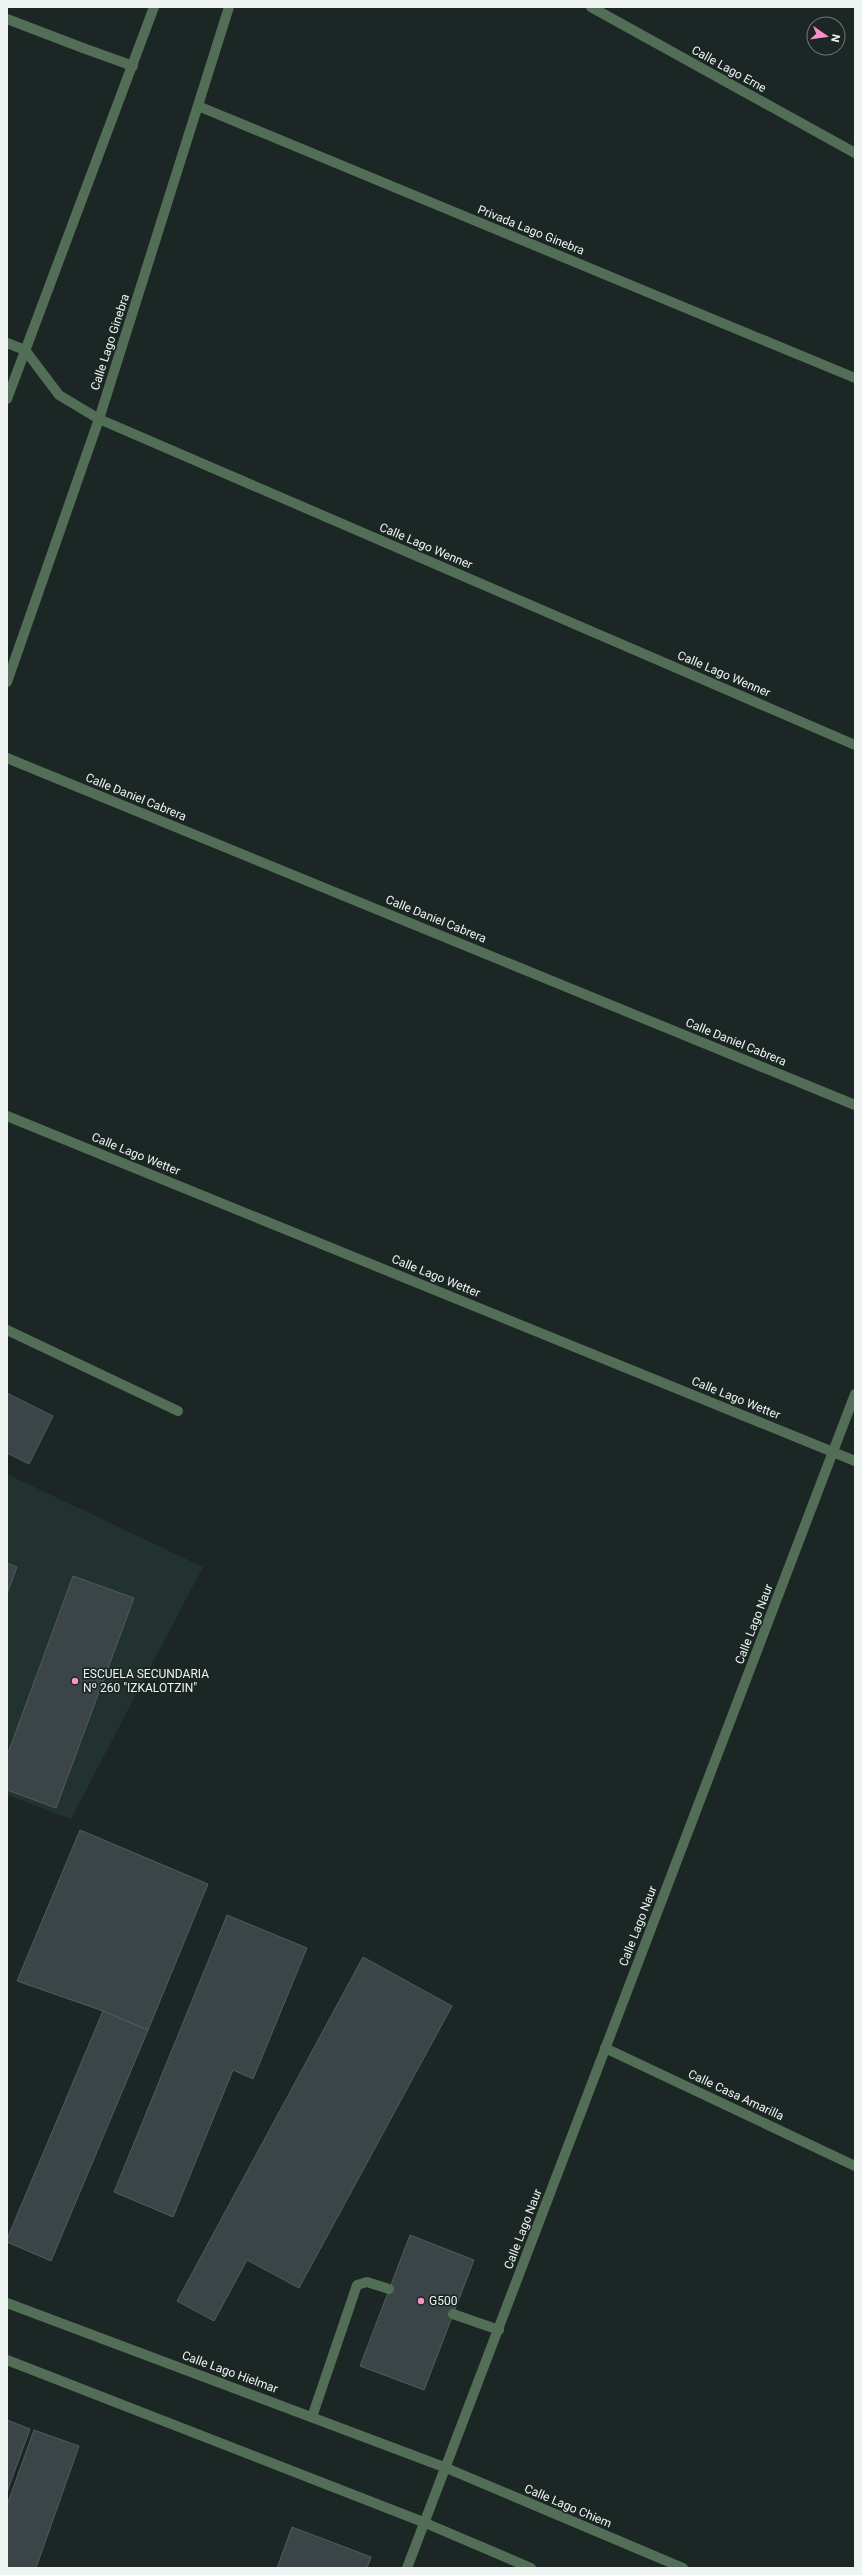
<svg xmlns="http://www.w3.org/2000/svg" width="862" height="2575" viewBox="0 0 862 2575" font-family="Roboto,sans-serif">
  <rect width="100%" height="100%" fill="#1c2624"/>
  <path fill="#21322f" d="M7 1474 203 1567 71 1819 7 1795Z"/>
  <g fill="#3b4548" stroke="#515b5e">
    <path d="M7 1393 53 1416 29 1464 7 1453Z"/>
    <path d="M7 1563 17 1567 7 1594Z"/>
    <path d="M73 1576 134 1598 56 1808 7 1790V1756Z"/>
    <path d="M80 1830 208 1884 148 2030 103 2011 17 1981Z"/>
    <path d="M227 1915 307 1948 253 2079 233 2070 173 2217 114 2192Z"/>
    <path d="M363 1957 452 2006 299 2288 247 2260 214 2321 177 2301Z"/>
    <path d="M103 2011 148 2030 51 2261 7 2242V2239Z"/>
    <path d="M410 2235 474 2260 424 2390 360 2366Z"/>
    <path d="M7 2420 30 2429 7 2492Z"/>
    <path d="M34 2430 79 2446 36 2568H7V2505Z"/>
    <path d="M292 2527 371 2557 367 2568H277Z"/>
  </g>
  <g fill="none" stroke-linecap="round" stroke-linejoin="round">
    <g stroke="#536e57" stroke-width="10">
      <path d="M83 48 133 66"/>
      <path d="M7 1330 178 1411"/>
      <path d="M453 2314 499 2330"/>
      <path d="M312 2417 357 2285 367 2282 389 2289"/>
    </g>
    <g stroke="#536e57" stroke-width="10">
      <path d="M591 7 855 153"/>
      <path d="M7 19 83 48"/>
      <path d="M198 106 855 378"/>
      <path d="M7 343 25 350 59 395 99 419 855 745"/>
      <path d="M7 758 855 1105"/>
      <path d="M7 1116 855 1461"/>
      <path d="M605 2048 855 2166"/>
    </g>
    <g stroke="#536e57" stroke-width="10">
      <path d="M7 399 154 7"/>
      <path d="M7 682 99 419 229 7"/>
      <path d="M7 2303 444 2467 683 2568"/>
      <path d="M7 2360 423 2522 531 2568"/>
      <path d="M407 2568 855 1394"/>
    </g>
  </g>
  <g fill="#f990ca" stroke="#1c2624" stroke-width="1.5">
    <circle cx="75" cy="1681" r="4"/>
    <circle cx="421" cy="2301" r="4"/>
  </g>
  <g text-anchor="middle" stroke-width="3.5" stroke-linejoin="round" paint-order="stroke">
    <g font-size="12" fill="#edf4f2" stroke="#1c2624">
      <text transform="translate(729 69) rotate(29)" y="4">Calle Lago Erne</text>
      <text transform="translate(531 230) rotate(22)" y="4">Privada Lago Ginebra</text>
      <text transform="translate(110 342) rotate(-72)" y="4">Calle Lago Ginebra</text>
      <text transform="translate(426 546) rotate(23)" y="4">Calle Lago Wenner</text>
      <text transform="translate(724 674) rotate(23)" y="4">Calle Lago Wenner</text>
      <text transform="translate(136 797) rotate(22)" y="4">Calle Daniel Cabrera</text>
      <text transform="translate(436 919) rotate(22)" y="4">Calle Daniel Cabrera</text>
      <text transform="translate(736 1042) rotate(22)" y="4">Calle Daniel Cabrera</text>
      <text transform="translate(136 1154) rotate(22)" y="4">Calle Lago Wetter</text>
      <text transform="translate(436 1276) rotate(22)" y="4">Calle Lago Wetter</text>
      <text transform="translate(736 1398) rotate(22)" y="4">Calle Lago Wetter</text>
      <text transform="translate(754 1624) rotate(-69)" y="4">Calle Lago Naur</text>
      <text transform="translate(638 1926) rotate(-69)" y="4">Calle Lago Naur</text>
      <text transform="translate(736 2095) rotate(25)" y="4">Calle Casa Amarilla</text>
      <text transform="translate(523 2229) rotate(-69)" y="4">Calle Lago Naur</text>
      <text transform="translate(230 2372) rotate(20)" y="4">Calle Lago Hielmar</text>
      <text transform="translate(568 2506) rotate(23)" y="4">Calle Lago Chiem</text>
    </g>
    <g font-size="12" fill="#edf4f2" stroke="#1c2624" text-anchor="start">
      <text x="83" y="1678">ESCUELA SECUNDARIA<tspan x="83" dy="14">Nº 260 "IZKALOTZIN"</tspan></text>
      <text x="429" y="2305">G500</text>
    </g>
  </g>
  <rect width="862" height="2575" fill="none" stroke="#edf4f2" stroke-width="16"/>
  <g transform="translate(826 36) rotate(103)"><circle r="19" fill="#1c2624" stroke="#707876"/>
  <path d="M0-3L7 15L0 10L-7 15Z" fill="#f990ca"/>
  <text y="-6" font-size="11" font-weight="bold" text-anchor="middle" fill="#edf4f2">N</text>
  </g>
</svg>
